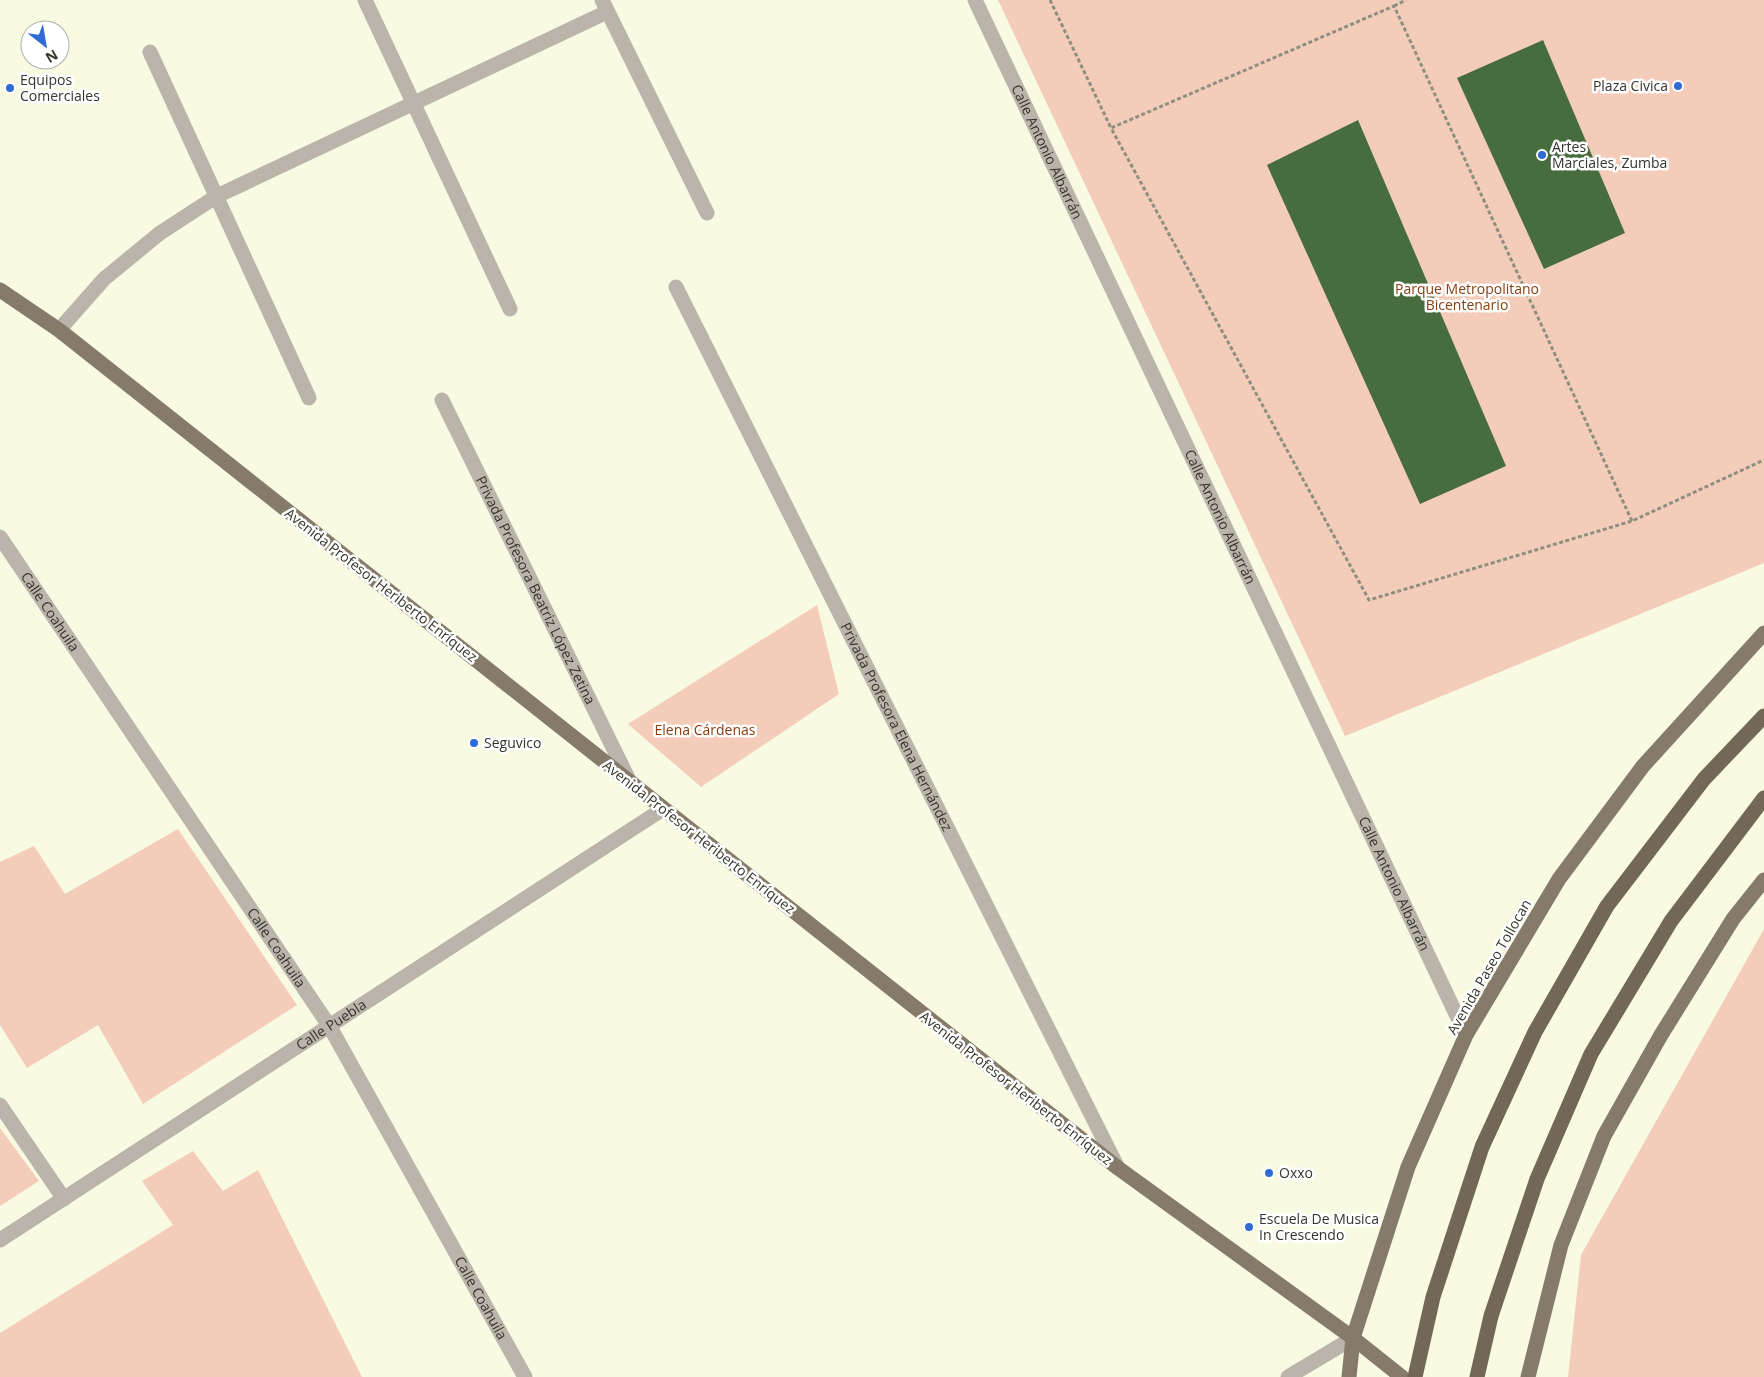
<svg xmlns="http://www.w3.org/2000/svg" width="1764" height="1377" viewBox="0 0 1764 1377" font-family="'Open Sans',sans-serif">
  <rect width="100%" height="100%" fill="#f9fae2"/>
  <g fill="#f4cdba">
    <path d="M998 0H1764V563L1345 736Z"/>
    <path d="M817 605 839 694 701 787 628 724Z"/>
    <path d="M178 829 297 1005 143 1104 98 1025 27 1068 0 1025V862L34 846 65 894Z"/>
    <path d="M1764 929V1377H1568L1581 1255Z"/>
    <path d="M0 1128 39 1181 0 1206Z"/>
    <path d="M193 1151 223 1191 258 1170 362 1377H0V1333L173 1225 142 1181Z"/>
  </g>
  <g fill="#476c3e">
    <path d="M1543 40 1625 233 1544 269 1457 78Z"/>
    <path d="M1358 120 1506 466 1420 504 1267 165Z"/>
  </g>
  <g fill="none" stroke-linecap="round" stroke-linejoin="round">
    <g stroke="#8e8f7f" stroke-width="3" stroke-dasharray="4 2.5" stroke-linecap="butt">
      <path d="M1050 0 1111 128"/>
      <path d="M1394 6 1406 0"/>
      <path d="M1632 521 1394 6 1111 128 1369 600 1632 521 1764 460"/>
    </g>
    <g stroke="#bab4ab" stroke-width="15">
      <path d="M365 0 510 309"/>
      <path d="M602 0 707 213"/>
      <path id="s1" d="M975 0 1466 1035"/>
      <path d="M150 52 309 398"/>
      <path id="s2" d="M676 287 1118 1168"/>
      <path d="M59 330 104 279 160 233 217 196 607 12"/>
      <path id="s3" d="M442 400 630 782"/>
      <path id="s4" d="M0 537 330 1027 525 1377"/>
      <path d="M0 1105 64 1199"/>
      <path id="s5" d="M0 1240 663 809"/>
      <path d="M1288 1377 1353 1338"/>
    </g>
    <g stroke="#867b6b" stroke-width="15">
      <path d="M0 290 59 330 1118 1168 1353 1338 1402 1377"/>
      <path d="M1349 1377 1353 1338 1408 1167 1466 1035 1559 879 1643 766 1764 633"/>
      <path d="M1528 1377 1561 1245 1604 1136 1661 1035 1733 919 1764 880"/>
    </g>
    <g stroke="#736755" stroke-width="15">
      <path d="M1415 1377 1433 1297 1482 1147 1535 1032 1607 906 1704 779 1764 716"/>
      <path d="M1477 1377 1491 1316 1537 1179 1591 1054 1671 921 1764 798"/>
    </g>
  </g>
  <g fill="#2f6ad8" stroke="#fff" stroke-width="2">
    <circle cx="1678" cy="86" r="5"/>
    <circle cx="10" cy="88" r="5"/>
    <circle cx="1542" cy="155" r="5"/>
    <circle cx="474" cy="743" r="5"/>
    <circle cx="1269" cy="1173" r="5"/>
    <circle cx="1249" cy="1227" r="5"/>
  </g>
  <g text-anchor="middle" stroke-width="5" stroke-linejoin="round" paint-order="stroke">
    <g font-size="14" fill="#34352b" stroke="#fff" text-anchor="start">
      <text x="20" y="85">Equipos<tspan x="20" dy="16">Comerciales</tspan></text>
      <text x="1668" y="91" text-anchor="end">Plaza Civica</text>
      <text x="1552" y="152">Artes<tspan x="1552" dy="16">Marciales, Zumba</tspan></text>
      <text x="484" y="748">Seguvico</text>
      <text x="1279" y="1178">Oxxo</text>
      <text x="1259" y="1224">Escuela De Musica<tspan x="1259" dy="16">In Crescendo</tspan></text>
    </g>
    <g font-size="14" fill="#34352b" stroke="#fff">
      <text dy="5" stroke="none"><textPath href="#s1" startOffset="168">Calle Antonio Albarrán</textPath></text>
      <text dy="5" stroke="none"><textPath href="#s1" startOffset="572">Calle Antonio Albarrán</textPath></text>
      <text transform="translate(381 585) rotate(38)" y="5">Avenida Profesor Heriberto Enríquez</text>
      <text dy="5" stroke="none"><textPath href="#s3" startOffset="212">Privada Profesora Beatriz López Zetina</textPath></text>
      <text dy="5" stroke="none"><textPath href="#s4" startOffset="90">Calle Coahuila</textPath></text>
      <text dy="5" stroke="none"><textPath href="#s2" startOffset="492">Privada Profesora Elena Hernández</textPath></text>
      <text transform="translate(699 837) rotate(38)" y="5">Avenida Profesor Heriberto Enríquez</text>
      <text dy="5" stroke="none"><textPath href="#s1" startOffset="978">Calle Antonio Albarrán</textPath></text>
      <text dy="5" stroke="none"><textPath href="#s4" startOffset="495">Calle Coahuila</textPath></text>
      <text transform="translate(1489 967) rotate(-60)" y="5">Avenida Paseo Tollocan</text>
      <text dy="5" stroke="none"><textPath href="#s5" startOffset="395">Calle Puebla</textPath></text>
      <text transform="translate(1016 1088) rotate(38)" y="5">Avenida Profesor Heriberto Enríquez</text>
      <text dy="5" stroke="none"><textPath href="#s4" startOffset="901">Calle Coahuila</textPath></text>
    </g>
    <g font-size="14" fill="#863e10" stroke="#fff">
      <text x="1467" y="294">Parque Metropolitano<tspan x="1467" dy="16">Bicentenario</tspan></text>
      <text x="705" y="735">Elena Cárdenas</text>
    </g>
  </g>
  <g transform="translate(45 45) rotate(149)"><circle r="24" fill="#ffffff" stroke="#aeaeaa"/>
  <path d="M0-4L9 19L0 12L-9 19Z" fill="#2f6ad8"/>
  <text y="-8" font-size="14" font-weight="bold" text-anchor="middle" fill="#34352b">N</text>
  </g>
</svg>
